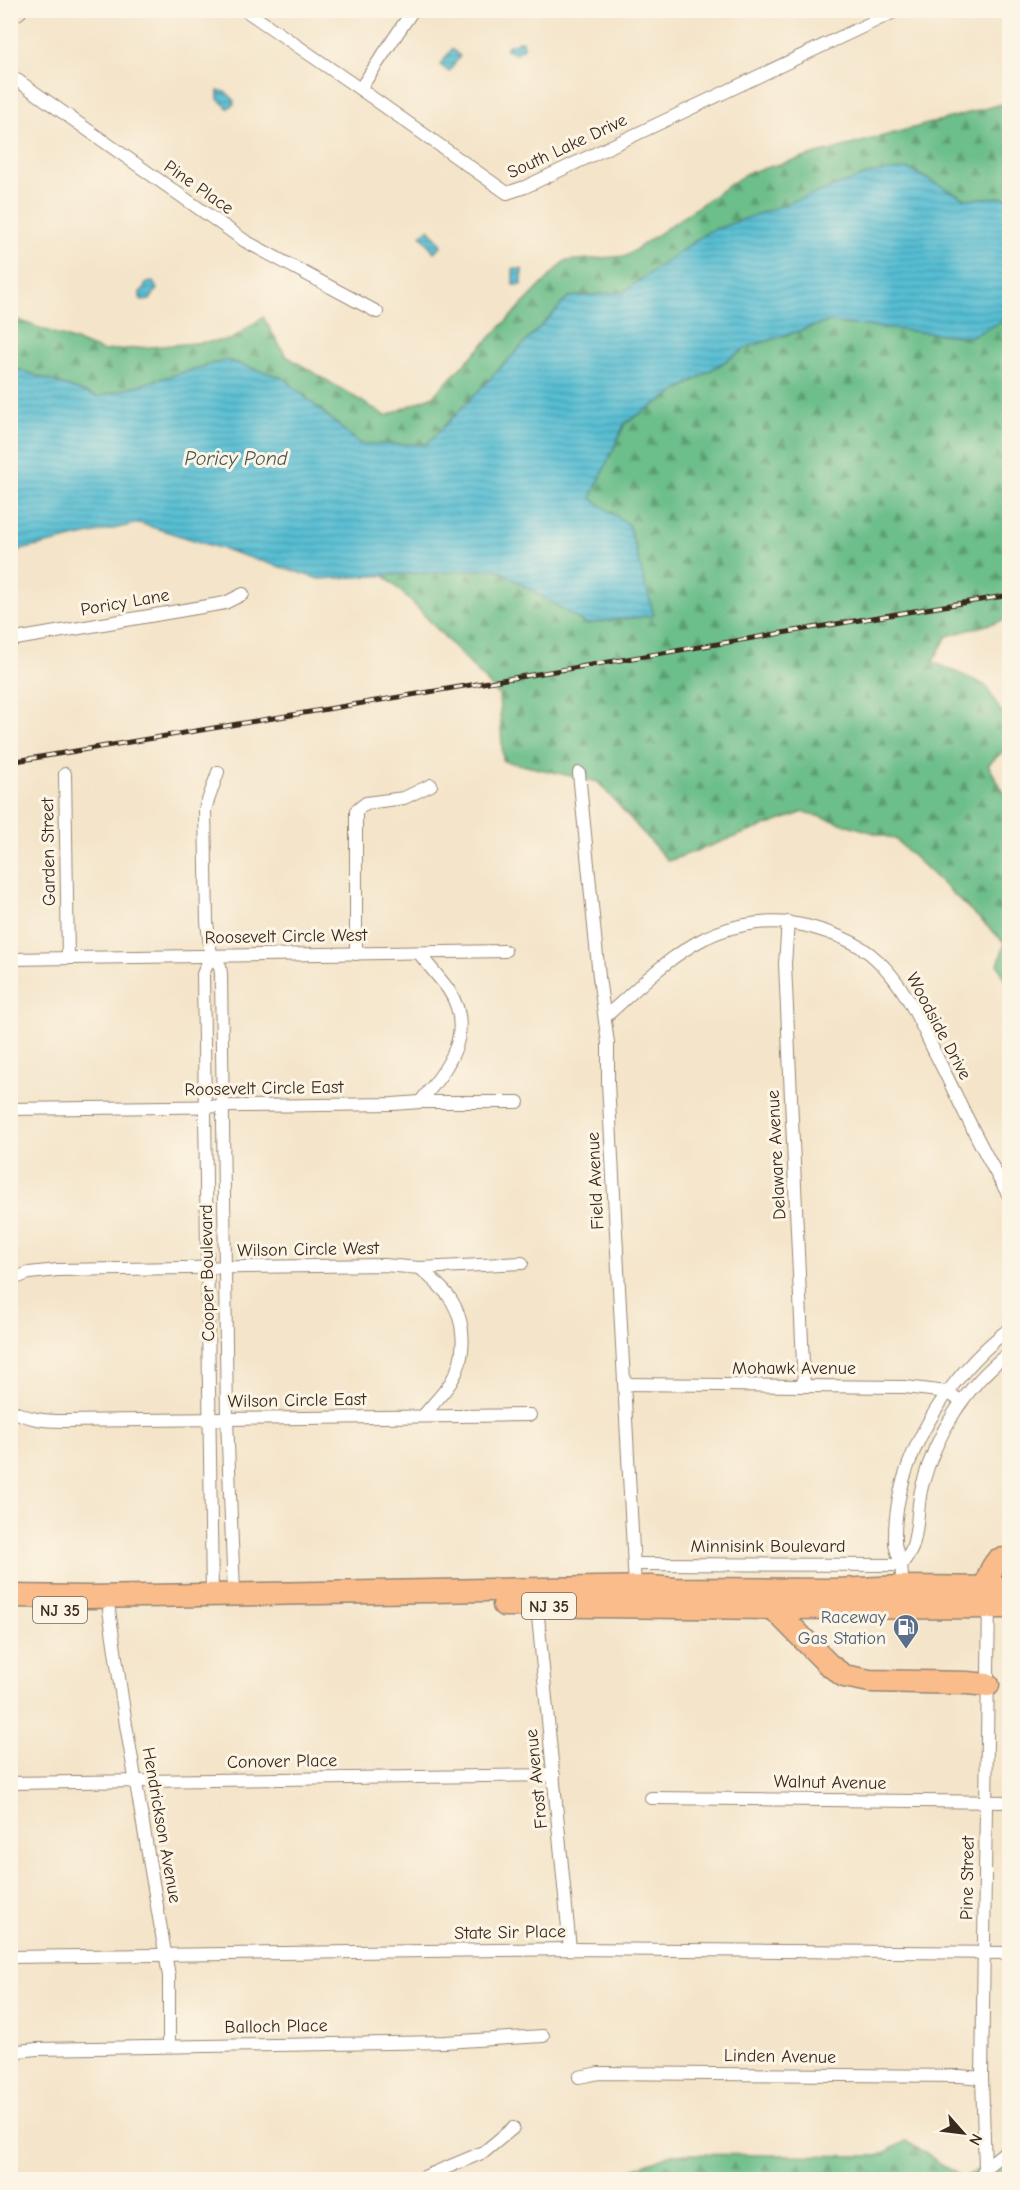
<svg xmlns="http://www.w3.org/2000/svg" width="1020" height="2190" viewBox="0 0 1020 2190" font-family="'Comic Neue',sans-serif">
  <defs>
    <pattern id="forest-firs" width="22" height="20" patternUnits="userSpaceOnUse" patternTransform="scale(1.5)"><rect width="22" height="20" fill="#6cbe8a"/><path d="M5 1l3.5 6h-7zM16 11l3.5 6h-7z" fill="#5a9b70"/></pattern>
    <pattern id="wetland-marsh" width="20" height="14" patternUnits="userSpaceOnUse" patternTransform="scale(1.5)"><rect width="20" height="14" fill="#85dfa5"/><path d="M1 5h8M5 5V1M11 12h8M15 12V8" fill="none" stroke="#74c08e"/></pattern>
    <pattern id="water-rules" width="6" height="5" patternUnits="userSpaceOnUse" patternTransform="scale(1.5)"><rect width="6" height="5" fill="#56bed3"/><path d="M0 2.5h6" fill="none" stroke="#489bab"/></pattern>
  </defs>
  <rect width="100%" height="100%" fill="#fcf5e5"/>
  <filter id="ink" filterUnits="userSpaceOnUse"><feTurbulence type="fractalNoise" baseFrequency=".0167" numOctaves="2"/><feDisplacementMap in="SourceGraphic" scale="12" xChannelSelector="R" yChannelSelector="G"/><feConvolveMatrix kernelMatrix="1 2 1 2 8 2 1 2 1" color-interpolation-filters="sRGB"/></filter>
  <filter id="wash" filterUnits="userSpaceOnUse"><feTurbulence type="fractalNoise" baseFrequency=".008" numOctaves="4" result="noise"/><feDisplacementMap in="SourceGraphic" scale="24" xChannelSelector="R" yChannelSelector="G"/><feGaussianBlur stdDeviation="1.35" result="paint"/><feColorMatrix in="noise" values="0 0 0 0 0 0 0 0 0 0 0 0 0 0 0 0 0 1.4 0 .05"/><feComposite in="paint" operator="in"/></filter>
  <g filter="url(#wash)">
    <rect width="100%" height="100%" fill="#f4e4c9"/>
    <g fill="url(#forest-firs)" stroke="#547454" stroke-width="1.5">
      <path d="M1009 102V197L966 199 908 169 708 232 623 292 569 297 427 444H360L283 378 226 360 98 397 11 367 10 317 103 351 230 340 263 317 286 356 386 416 433 396 565 261 626 256 747 173Z"/>
      <path d="M1009 318V619L947 636 933 662 985 685 1009 725V746L988 765 1009 801V987L998 965 1005 943 895 839 804 812 668 861 598 782 503 761 499 695 411 601 382 574 497 569 586 624 629 525 591 498 625 423 748 347 827 322 970 337Z"/>
      <path d="M906 2141 963 2178 1009 2152V2179L922 2180 918 2176 818 2173 799 2180H691L678 2175 673 2179 604 2180 672 2154 878 2156Z"/>
    </g>
    <path fill="url(#wetland-marsh)" stroke="#608462" stroke-width="1.5" d="M818 2173 918 2176 922 2179H799Z"/>
    <g fill="url(#water-rules)" stroke="#487478" stroke-width="1.5">
      <path d="M518 41 523 42 524 48 515 54 505 49 509 45 515 44Z"/>
      <path d="M452 49 460 56 449 72 440 65Z"/>
      <path d="M218 91C226 90 229 95 234 100V104L228 108 218 99Z"/>
      <path d="M908 169 966 199 1009 197V318L970 337 827 322 748 347 625 423 591 498 629 525 654 615 586 624 497 569 319 579 139 523 11 552V367L98 397 226 360 283 378 360 444H427L569 297 623 292 708 232 872 173Z"/>
      <path d="M429 229 442 245 434 252 421 235Z"/>
      <rect x="513" y="269" width="9" height="16"/>
      <path d="M153 282 157 289 150 300 143 301 140 298V292L144 289 146 283Z"/>
    </g>
  </g>
  <g filter="url(#ink)">
    <g fill="none" stroke-linecap="round" stroke-linejoin="round">
      <g stroke="#988774" stroke-width="14">
        <g id="street">
          <path d="M245 10 360 89 507 193 525 187 898 10"/>
          <path d="M10 75 245 241 377 312"/>
          <path d="M360 89 413 10"/>
          <path d="M10 640 225 603 243 594"/>
          <path d="M579 773 599 977 608 1043V1083L635 1587"/>
          <path d="M65 774 68 958"/>
          <path d="M788 922 785 964 804 1386"/>
          <path d="M419 953C428 965 439 977 448 989 477 1032 447 1069 420 1102"/>
          <path d="M356 954V811L366 803 404 798 431 785"/>
          <path d="M211 955 220 966 221 974 227 1419 234 1593"/>
          <path d="M10 959 505 951"/>
          <path d="M605 1017C637 989 666 958 705 938 736 923 773 918 807 926 832 933 857 941 876 959 904 984 918 1018 934 1051 959 1100 981 1150 1010 1197"/>
          <path d="M10 1109 393 1104 420 1102H518"/>
          <path d="M420 1268C429 1276 439 1285 447 1294 466 1318 468 1356 451 1382 443 1394 433 1404 424 1415"/>
          <path d="M10 1280 29 1273 58 1270 384 1265 420 1268 522 1263"/>
          <path d="M624 1384 905 1387 947 1392 961 1401"/>
          <path d="M10 1410C29 1419 43 1421 63 1421L530 1415"/>
          <path d="M634 1564 901 1565"/>
          <path d="M901 1565C905 1559 912 1552 913 1545 919 1526 917 1505 922 1486 936 1434 966 1385 1010 1352"/>
          <path d="M902 1587C902 1580 902 1571 901 1564 899 1556 895 1549 895 1542 893 1460 947 1377 1010 1328"/>
          <path d="M212 1594 203 974 211 955 207 922 205 809 218 772"/>
          <path d="M537 1606 570 1949"/>
          <path d="M109 1610 126 1725 169 1976V2046"/>
          <path d="M10 1783 554 1775"/>
          <path d="M651 1798 1010 1802"/>
          <path d="M10 1957 570 1949 1010 1953"/>
          <path d="M10 2052 37 2049 445 2042 543 2036"/>
          <path d="M579 2077 599 2073 960 2076 982 2078"/>
          <path d="M985 2168 982 2078 989 1603"/>
          <path d="M417 2180 484 2152 513 2128"/>
          <path d="M979 2180 985 2168 1010 2148"/>
        </g>
      </g>
      <g stroke="#988774" stroke-width="20">
        <path id="secondary" d="M10 15 18 10"/>
      </g>
      <g stroke="#988774" stroke-width="25">
        <g id="highway">
          <path d="M986 1589C988 1578 990 1569 998 1560L1010 1558"/>
          <path d="M10 1596 88 1597 651 1587 674 1589 836 1590 902 1587 1010 1588"/>
          <path d="M504 1605 773 1608 1010 1607"/>
          <path d="M773 1608 828 1664 844 1676 870 1681 967 1683 988 1685"/>
        </g>
      </g>
      <use href="#street" stroke="#fff" stroke-width="12"/>
      <use href="#secondary" stroke="#fde4d0" stroke-width="18"/>
      <use href="#highway" stroke="#f9bc8a" stroke-width="22"/>
      <g stroke="#3b2a1e" stroke-width="5">
        <path id="rail" d="M10 762 1010 595"/>
      </g>
      <use href="#rail" stroke="#fcf5e5" stroke-width="3" stroke-dasharray="9" stroke-linecap="butt"/>
    </g>
  </g>
  <defs>
    <g id="fuel-pin" transform="scale(1.35)"><path d="M0 17L-7.5 6A9.5 9.5 0 1 1 7.5 6Z" fill="#5c6f8a" stroke="#fcf5e5"/><path d="M-5.5-6h7V0h2V4h1.3V-2.5L3-4.5l.8-.8L6-3V5H2.5V1h-1V6h-7ZM-4.2-4.7v3.2H.2V-4.7Z" fill="#fff"/></g>
  </defs>
  <g fill-rule="evenodd">
    <use href="#fuel-pin" x="906" y="1627"/>
  </g>
  <g text-anchor="middle" stroke-width="6" stroke-linejoin="round" paint-order="stroke">
    <g fill="#fcf5e5" stroke="#75675a" stroke-width="1.5">
      <rect x="522" y="1593" width="54" height="26" rx="4.5"/>
      <rect x="33" y="1597" width="54" height="26" rx="4.5"/>
    </g>
    <g font-size="16" font-weight="bold" fill="#3b2a1e">
      <text x="549" y="1612">NJ 35</text>
      <text x="60" y="1616">NJ 35</text>
    </g>
    <g font-size="18" fill="#3b2a1e" stroke="#fcf5e5">
      <text transform="translate(567 146) rotate(-25)" y="6">South Lake Drive</text>
      <text transform="translate(199 187) rotate(35)" y="6">Pine Place</text>
      <text transform="translate(125 602) rotate(-10)" y="6">Poricy Lane</text>
      <text transform="translate(48 852) rotate(-91)" y="6">Garden Street</text>
      <text transform="translate(286 936) rotate(-1)" y="6">Roosevelt Circle West</text>
      <text transform="translate(939 1026) rotate(62)" y="6">Woodside Drive</text>
      <text transform="translate(264 1088) rotate(-1)" y="6">Roosevelt Circle East</text>
      <text transform="translate(776 1155) rotate(-93)" y="6">Delaware Avenue</text>
      <text transform="translate(595 1181) rotate(-93)" y="6">Field Avenue</text>
      <text transform="translate(308 1249) rotate(-1)" y="6">Wilson Circle West</text>
      <text transform="translate(207 1273) rotate(-91)" y="6">Cooper Boulevard</text>
      <text x="794" y="1374">Mohawk Avenue</text>
      <text transform="translate(297 1400) rotate(-1)" y="6">Wilson Circle East</text>
      <text x="768" y="1552">Minnisink Boulevard</text>
      <text transform="translate(282 1761) rotate(-1)" y="6">Conover Place</text>
      <text transform="translate(536 1779) rotate(-96)" y="6">Frost Avenue</text>
      <text transform="translate(830 1782) rotate(1)" y="6">Walnut Avenue</text>
      <text transform="translate(162 1825) rotate(80)" y="6">Hendrickson Avenue</text>
      <text transform="translate(967 1878) rotate(-89)" y="6">Pine Street</text>
      <text transform="translate(510 1932) rotate(-1)" y="6">State Sir Place</text>
      <text transform="translate(276 2026) rotate(-1)" y="6">Balloch Place</text>
      <text transform="translate(780 2056) rotate(1)" y="6">Linden Avenue</text>
    </g>
    <g font-size="18" fill="#4e5e75" stroke="#fcf5e5" text-anchor="end">
      <text x="886" y="1623">Raceway<tspan x="886" dy="21">Gas Station</tspan></text>
    </g>
    <g font-size="20" font-style="italic" fill="#435654" stroke="#fcf5e5">
      <text x="236" y="465">Poricy Pond</text>
    </g>
  </g>
  <rect width="1020" height="2190" fill="none" stroke="#fcf5e5" stroke-width="36"/>
  <g transform="translate(963 2133) rotate(118)" stroke="#fcf5e5" stroke-width="4.5" paint-order="stroke">
  <path d="M0-4.5L10 22L0 15L-10 22Z" fill="#3b2a1e"/>
  <text y="-9" font-size="16" font-weight="bold" text-anchor="middle" fill="#3b2a1e">N</text>
  </g>
</svg>
